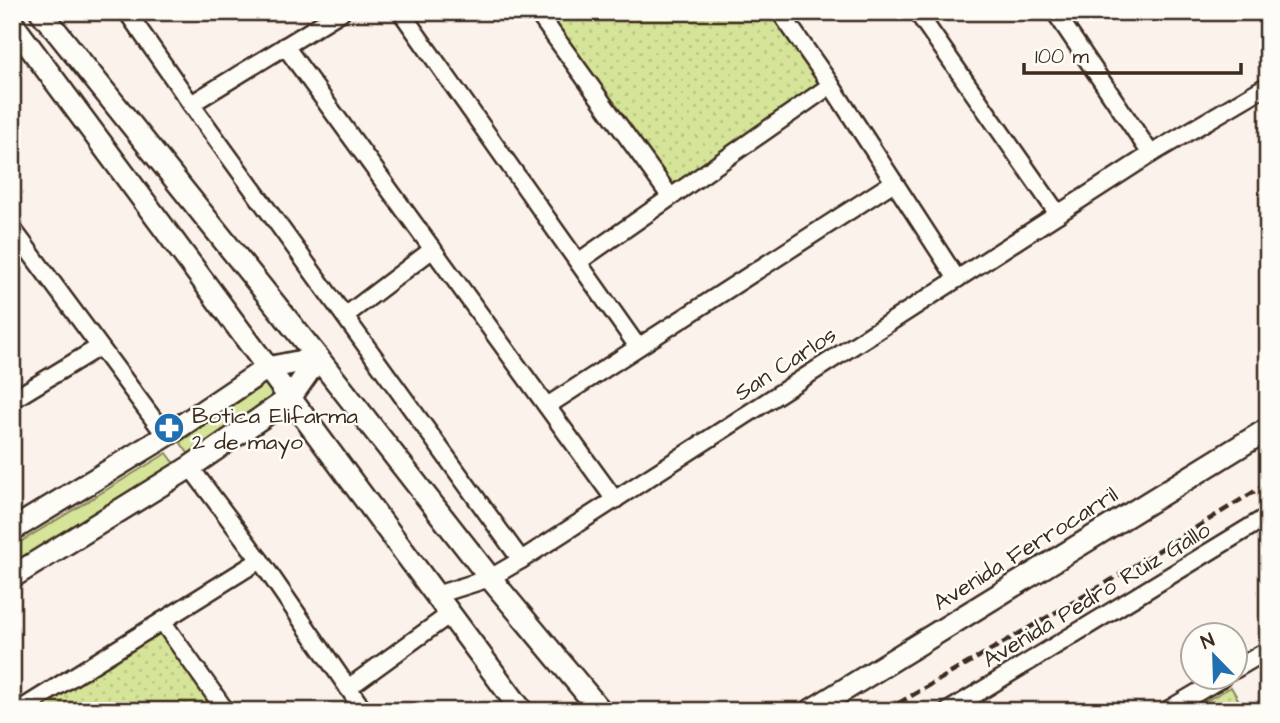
<svg xmlns="http://www.w3.org/2000/svg" width="1280" height="723" viewBox="0 0 1280 723" font-family="'Architects Daughter',sans-serif">
  <defs>
    <pattern id="park-dots" width="8" height="8" patternUnits="userSpaceOnUse" patternTransform="scale(1.75)"><rect width="8" height="8" fill="#d5e498"/><path d="M2 2h.1M6 6h.1" fill="none" stroke="#b8c483" stroke-width="1.8" stroke-linecap="round"/></pattern>
  </defs>
  <rect width="100%" height="100%" fill="#fcf2ec"/>
  <filter id="ink" filterUnits="userSpaceOnUse"><feTurbulence type="fractalNoise" baseFrequency=".0143" numOctaves="2"/><feDisplacementMap in="SourceGraphic" scale="14" xChannelSelector="R" yChannelSelector="G"/><feConvolveMatrix kernelMatrix="1 2 1 2 8 2 1 2 1" color-interpolation-filters="sRGB"/></filter>
  <g filter="url(#ink)">
    <g fill="#d5e498" stroke="#88875b" stroke-width="2">
      <path d="M266 383 276 398 190 456 180 442Z"/>
      <path d="M167 453 178 468 12 570V547Z"/>
    </g>
    <g fill="url(#park-dots)" stroke="#88875b" stroke-width="2">
      <path d="M573 12H771L821 86 673 184 555 24Z"/>
      <path d="M155 629 163 632 220 711H29Z"/>
      <path d="M1231 687 1245 711H1188Z"/>
    </g>
    <g fill="none" stroke-linecap="round" stroke-linejoin="round">
      <g stroke="#3b2a1e" stroke-width="21">
        <g id="minor">
          <path d="M127 12 191 104 521 560"/>
          <path d="M401 12 638 347"/>
          <path d="M537 12 670 196"/>
          <path d="M780 12 831 85 957 279"/>
          <path d="M917 12 1058 214"/>
          <path d="M1055 12 1151 154"/>
          <path d="M285 46 615 500"/>
          <path d="M191 104 341 12"/>
          <path d="M12 228 166 436"/>
          <path d="M578 262 831 85"/>
          <path d="M345 316 433 249"/>
          <path d="M12 400 99 347"/>
          <path d="M547 406 894 182"/>
          <path d="M190 467 260 560 364 711"/>
          <path d="M436 595 490 578 521 560 1151 154 1268 85"/>
          <path d="M162 621 226 711"/>
          <path d="M1234 670 1268 650"/>
          <path d="M348 688 450 614"/>
          <path d="M18 711 260 560"/>
          <path d="M948 711 1268 516"/>
          <path d="M1166 711 1222 678"/>
        </g>
      </g>
      <g stroke="#3b2a1e" stroke-width="26">
        <g id="tertiary">
          <path d="M41 12 318 358 490 578 601 711"/>
          <path d="M12 23 522 711"/>
          <path d="M12 530 166 436 267 368 318 358"/>
          <path d="M12 577 190 467 290 398 318 358"/>
          <path d="M810 711 1268 429"/>
        </g>
      </g>
      <use href="#minor" stroke="#fdfcf7" stroke-width="16"/>
      <use href="#tertiary" stroke="#fdfcf7" stroke-width="21"/>
      <path stroke="#3b2a1e" stroke-width="4.5" stroke-dasharray="10 5" stroke-linecap="butt" d="M885 711 1103 585 1268 483"/>
    </g>
  </g>
  <defs>
    <g id="pharmacy-disc" transform="scale(1.575)"><circle r="9.5" fill="#1f6fb2" stroke="#fdfcf7"/><path d="M-2-6h4v4h4v4h-4v4h-4v-4h-4v-4h4Z" fill="#fff"/></g>
  </defs>
  <g fill-rule="evenodd">
    <use href="#pharmacy-disc" x="169" y="428"/>
  </g>
  <g text-anchor="middle" stroke-width="5" stroke-linejoin="round" paint-order="stroke">
    <g font-size="23" fill="#3b2a1e" stroke="#fdfcf7">
      <text transform="translate(785 363) rotate(-33)" y="8">San Carlos</text>
      <text transform="translate(1025 548) rotate(-32)" y="8">Avenida Ferrocarril</text>
      <text transform="translate(1096 594) rotate(-31)" y="8">Avenida Pedro Ruiz Gallo</text>
    </g>
    <g font-size="23" fill="#3b2a1e" stroke="#fdfcf7" text-anchor="start">
      <text x="192" y="423">Botica Elifarma<tspan x="192" dy="26">2 de mayo</tspan></text>
    </g>
  </g>
  <rect width="1280" height="723" fill="none" stroke="#fdfcf7" stroke-width="42"/>
  <rect x="21" y="21" width="1238" height="681" fill="none" stroke="#3b2a1e" stroke-width="2.5" filter="url(#ink)"/>
  <g transform="translate(1214 656) rotate(337)"><circle r="33" fill="#fdfcf7" stroke="#afa8a0" stroke-width="2"/>
  <path d="M0-5L12 26L0 18L-12 26Z" fill="#1f6fb2"/>
  <text y="-10" font-size="19" font-weight="bold" text-anchor="middle" fill="#3b2a1e">N</text>
  </g>
  <path d="M1024 63v10h217v-10" fill="none" stroke="#3b2a1e" stroke-width="3.5"/>
  <text x="1035" y="63" font-size="21" fill="#3b2a1e" stroke="#fdfcf7" stroke-width="5" paint-order="stroke">100 m</text>
</svg>
